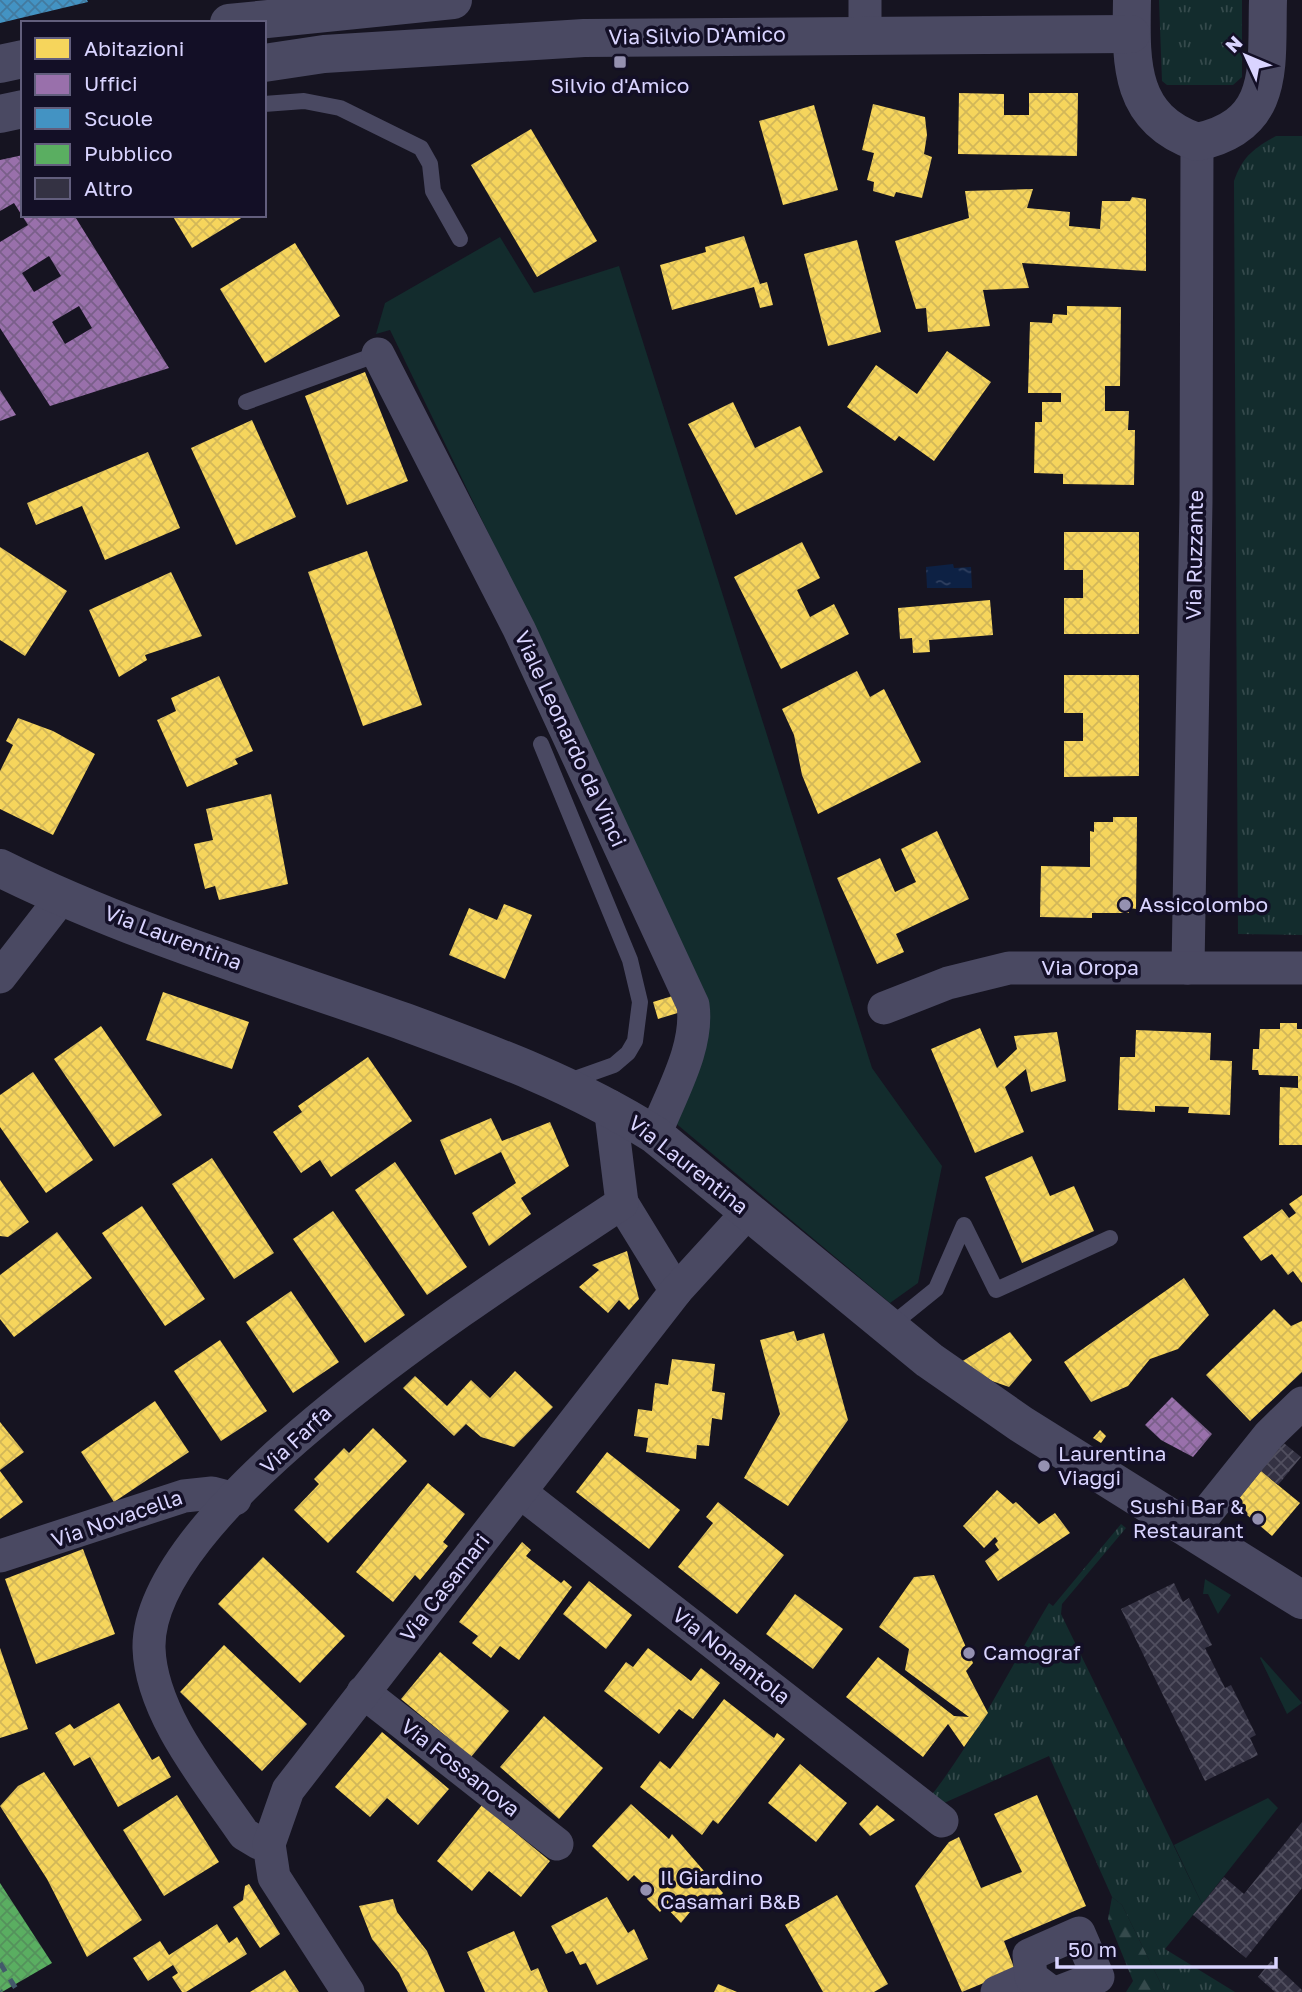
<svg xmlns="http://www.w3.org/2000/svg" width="1302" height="1992" viewBox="0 0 1302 1992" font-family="'Golos Text',sans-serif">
  <defs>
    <pattern id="grass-tufts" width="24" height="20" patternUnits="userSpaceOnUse" patternTransform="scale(1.75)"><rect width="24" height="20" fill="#132c2d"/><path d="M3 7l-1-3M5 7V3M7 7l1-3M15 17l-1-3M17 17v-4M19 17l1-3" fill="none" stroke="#354a4c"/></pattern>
    <pattern id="forest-firs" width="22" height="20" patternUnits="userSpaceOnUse" patternTransform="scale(1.75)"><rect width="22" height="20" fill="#132c2d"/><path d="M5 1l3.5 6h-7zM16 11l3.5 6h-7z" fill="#354a4c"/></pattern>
    <pattern id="water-ripples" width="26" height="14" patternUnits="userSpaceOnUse" patternTransform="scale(1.75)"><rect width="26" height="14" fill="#0d2144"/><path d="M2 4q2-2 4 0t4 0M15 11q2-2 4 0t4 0" fill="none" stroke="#304060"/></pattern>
    <pattern id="homes-cross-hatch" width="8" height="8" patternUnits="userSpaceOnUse" patternTransform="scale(1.75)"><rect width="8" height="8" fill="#f6d55c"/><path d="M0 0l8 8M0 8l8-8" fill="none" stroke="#d2b759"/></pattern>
    <pattern id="offices-cross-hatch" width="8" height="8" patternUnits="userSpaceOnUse" patternTransform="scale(1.75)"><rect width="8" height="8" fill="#9970ab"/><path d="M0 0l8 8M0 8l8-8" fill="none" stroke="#7a5f8a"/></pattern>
    <pattern id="schools-cross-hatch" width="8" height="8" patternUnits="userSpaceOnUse" patternTransform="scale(1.75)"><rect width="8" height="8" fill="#4393c3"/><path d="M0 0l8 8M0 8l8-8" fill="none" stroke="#427a9f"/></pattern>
    <pattern id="public-cross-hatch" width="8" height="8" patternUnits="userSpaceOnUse" patternTransform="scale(1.75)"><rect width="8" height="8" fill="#5aae61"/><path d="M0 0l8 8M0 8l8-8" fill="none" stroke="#54925c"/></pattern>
    <pattern id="building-cross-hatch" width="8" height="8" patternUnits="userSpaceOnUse" patternTransform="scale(1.75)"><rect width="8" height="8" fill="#343243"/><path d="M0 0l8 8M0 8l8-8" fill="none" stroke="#514f5f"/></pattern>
  </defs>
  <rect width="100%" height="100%" fill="#161421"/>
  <g fill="url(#grass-tufts)">
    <path d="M1159 0H1242V77L1233 85H1167L1162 81Z"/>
    <path d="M1276 136H1302V935L1238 934 1234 181C1242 157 1254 148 1276 136Z"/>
    <path d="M1121 1524 1126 1528 1062 1604 1061 1614 1202 1904 1165 1949 1235 1992H1165L1122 1905 1112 1897 1049 1756 944 1803 931 1796C977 1736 1010 1668 1049 1603L1053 1606Z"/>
  </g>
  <path fill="url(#forest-firs)" d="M1112 1897 1122 1905 1165 1992H1126L1133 1981 1108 1919Z"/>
  <g fill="#132c2d">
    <path d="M500 237 534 293 619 266 872 1068 942 1166 918 1283 890 1303 673 1121 700 1047 543 646 390 330 376 334 385 303Z"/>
    <path d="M1205 1579 1231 1595 1218 1614 1208 1594H1203Z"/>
    <path d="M1261 1657 1302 1703 1287 1714 1260 1658Z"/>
    <path d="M1268 1798 1278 1808 1202 1904 1174 1845Z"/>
  </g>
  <path fill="url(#water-ripples)" d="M953 564 954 568 971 567 972 588H927L926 567Z"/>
  <g fill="url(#homes-cross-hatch)">
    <path d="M959 93 1004 94V115H1029V93H1078L1077 156 958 154Z"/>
    <path d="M873 104 925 117 927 135 924 154 932 157 922 198 896 192 894 197 873 191 874 182 867 180 874 153 862 150Z"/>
    <path d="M814 105 838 190 783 205 759 121Z"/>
    <path d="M531 129 597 241 537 277 471 165Z"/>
    <path d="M1033 189 1027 208 1070 212 1069 226 1100 229 1102 201H1130L1132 197 1146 199V271L1022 263 1029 288 983 290 990 326 928 332 926 308 916 309 895 241 969 218 965 191Z"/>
    <path d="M172 215H246L192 248Z"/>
    <path d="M744 236 760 284 767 282 773 305 760 308 754 287 672 310 660 265 706 252 705 247Z"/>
    <path d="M857 240 881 332 828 346 804 254Z"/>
    <path d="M295 243 340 316 265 363 220 289Z"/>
    <path d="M1067 306 1121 307 1120 386H1105V411H1129L1128 430H1135L1134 485 1063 484V474L1034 473 1035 422H1042V402H1061V393H1028L1030 322 1052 323 1053 314 1067 315Z"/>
    <path d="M947 351 991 382 934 461 899 436 895 441 847 407 876 365 917 394Z"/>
    <path d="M365 372 408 481 347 505 305 396Z"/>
    <path d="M733 402 755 448 800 426 823 472 736 515 688 424Z"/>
    <path d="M252 420 296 517 236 545 191 448Z"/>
    <path d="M148 452 180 528 105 560 82 506 36 525 27 503Z"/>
    <path d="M1064 532H1139V634H1064V598H1083V570H1064Z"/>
    <path d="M802 542 820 578 797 590 810 617 834 604 849 634 781 669 734 577Z"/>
    <path d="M0 547 67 591 25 656 0 640Z"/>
    <path d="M367 551 422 705 363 726 308 572Z"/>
    <path d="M171 572 202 636 145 655 147 660 119 677 89 610Z"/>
    <path d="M990 600 993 635 929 640 930 652 913 653 912 638 900 639 898 608Z"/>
    <path d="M857 671 870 697 884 689 921 762 818 814 802 775 794 735 782 709Z"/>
    <path d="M1064 675H1139V776L1064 777V741H1083V713H1064Z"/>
    <path d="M219 676 253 751 235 759 238 764 187 787 157 720 176 711 171 698Z"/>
    <path d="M18 718 53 731 95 754 53 835 0 809V771L13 745 6 741Z"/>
    <path d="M271 794 288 884 219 900 215 886 205 889 194 844 213 840 206 809Z"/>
    <path d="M1113 817H1137L1136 909 1129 908V913H1092V918L1040 917 1041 866 1090 867V831L1094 832V822H1113Z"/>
    <path d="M937 831 969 899 896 934 904 952 877 964 837 878 880 858 895 892 916 882 901 849Z"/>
    <path d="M504 904 532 915 505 979 449 955 469 908 497 920Z"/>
    <path d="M163 992 249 1022 232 1069 146 1040Z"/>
    <path d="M679 994 684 1011 658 1019 653 1002Z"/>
    <path d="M1280 1023H1297V1029H1302V1145H1279L1280 1087 1298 1088V1076L1259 1075 1258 1070H1252L1253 1049H1259L1260 1029H1280Z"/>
    <path d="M101 1026 162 1115 114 1147 54 1059Z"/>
    <path d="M980 1028 997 1068 1017 1049 1014 1036 1057 1032 1066 1081 1031 1092 1026 1069 1005 1087 1024 1132 975 1153 931 1049Z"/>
    <path d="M1136 1030 1211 1033 1210 1060 1232 1061 1230 1115 1188 1113 1189 1107 1155 1106V1112L1118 1110 1120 1057H1135Z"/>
    <path d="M368 1057 412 1121 331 1177 320 1160 301 1173 273 1132 302 1112 298 1106Z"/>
    <path d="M33 1072 93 1160 46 1193 0 1127V1095Z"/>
    <path d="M491 1118 502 1141 550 1122 569 1166 521 1198 531 1214 489 1246 472 1213 516 1183 501 1152 455 1175 440 1140Z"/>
    <path d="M1032 1156 1050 1196 1074 1186 1094 1231 1022 1263 985 1177Z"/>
    <path d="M212 1158 274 1253 234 1279 172 1184Z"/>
    <path d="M395 1162 467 1267 427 1295 355 1190Z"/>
    <path d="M0 1180 29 1222 8 1237 0 1236Z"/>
    <path d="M1302 1195V1283L1293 1271 1288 1275 1272 1254 1261 1261 1243 1237 1282 1209 1289 1218 1296 1213 1289 1204Z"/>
    <path d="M142 1206 205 1299 165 1326 102 1233Z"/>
    <path d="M333 1211 405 1315 365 1343 293 1239Z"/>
    <path d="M57 1232 92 1278 14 1337 0 1319V1275Z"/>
    <path d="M627 1251 639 1299 629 1310 619 1300 608 1313 579 1287 599 1270 592 1265Z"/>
    <path d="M1184 1278 1209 1315 1178 1349 1150 1359 1128 1386 1091 1402 1064 1362Z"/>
    <path d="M291 1291 339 1362 293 1393 246 1322Z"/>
    <path d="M1274 1309 1291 1326 1302 1321V1372L1250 1421 1206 1375Z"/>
    <path d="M794 1331 797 1341 824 1333 848 1420 788 1506 744 1478 780 1414 760 1340Z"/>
    <path d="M1010 1332 1032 1360 1009 1387 992 1381 961 1362Z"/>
    <path d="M220 1340 267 1411 221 1441 174 1371Z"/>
    <path d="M672 1359 715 1364 712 1391 725 1393 722 1420 712 1418 709 1446 697 1445 696 1459 646 1452 648 1438 634 1436 638 1409 652 1411 655 1383 668 1385Z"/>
    <path d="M515 1371 553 1407 514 1447 481 1437 466 1424 454 1436 403 1388 415 1376 447 1406 471 1380 490 1398Z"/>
    <path d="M155 1401 189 1452 114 1502 81 1452Z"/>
    <path d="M0 1422 24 1452 0 1470Z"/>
    <path d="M373 1428 407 1461 328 1543 294 1510 319 1484 314 1479 344 1448 349 1453Z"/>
    <path d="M1100 1430 1106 1436 1101 1443 1093 1438Z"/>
    <path d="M607 1452 680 1510 649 1549 576 1492Z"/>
    <path d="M0 1471 23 1502 0 1519Z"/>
    <path d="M1261 1471 1300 1503 1272 1536 1234 1504Z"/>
    <path d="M428 1483 465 1514 443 1542 448 1546 420 1580 415 1575 393 1602 356 1572Z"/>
    <path d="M997 1490 1013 1504 1016 1502 1039 1524 1055 1513 1070 1533 998 1581 985 1561 999 1550 995 1544 998 1541 995 1537 984 1548 963 1526Z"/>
    <path d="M718 1502 784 1555 737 1614 678 1567 713 1523 706 1517Z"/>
    <path d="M522 1542 531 1550 526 1556 561 1583 564 1580 572 1587 519 1660 500 1646 491 1658 472 1643 478 1636 459 1622Z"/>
    <path d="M83 1549 115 1634 36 1664 5 1579Z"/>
    <path d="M263 1557 345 1636 300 1683 218 1604Z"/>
    <path d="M934 1575 973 1663 966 1671 988 1713 964 1747 948 1724 923 1757 846 1697 878 1657 954 1716 969 1717 905 1670 909 1649 879 1627 914 1577Z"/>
    <path d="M589 1581 632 1615 606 1649 563 1614Z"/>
    <path d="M795 1594 843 1629 813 1669 766 1634Z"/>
    <path d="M224 1645 307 1724 262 1771 180 1692Z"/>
    <path d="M0 1648 28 1729 0 1738Z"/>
    <path d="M648 1648 691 1681 701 1668 720 1683 693 1719 679 1709 659 1734 604 1691 626 1662 633 1667Z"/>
    <path d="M440 1652 509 1711 471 1757 401 1699Z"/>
    <path d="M724 1699 774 1738 777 1733 785 1739 718 1824 713 1820 702 1835 640 1787 660 1761 670 1769Z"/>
    <path d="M119 1703 152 1760 159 1756 171 1777 118 1807 90 1757 74 1766 55 1733 70 1724 74 1729Z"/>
    <path d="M544 1716 603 1768 559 1819 500 1767Z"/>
    <path d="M382 1732 449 1789 418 1825 387 1798 370 1817 335 1787Z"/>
    <path d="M800 1764 847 1803 816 1842 768 1803Z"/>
    <path d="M44 1772 142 1920 87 1957 47 1879 0 1806 18 1786Z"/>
    <path d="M177 1795 219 1862 164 1896 123 1830Z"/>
    <path d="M1037 1795 1086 1906 1004 1941 1015 1970 962 1992 915 1886 949 1842 959 1837 981 1888 1022 1872 994 1814Z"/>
    <path d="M631 1804 669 1839 672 1834 723 1893 709 1910 699 1901 681 1923 665 1906 660 1912 647 1899 652 1892 634 1875 628 1881 592 1846Z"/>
    <path d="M482 1805 550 1861 521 1897 489 1871 472 1891 437 1861Z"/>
    <path d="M877 1805 895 1820 870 1836 859 1824Z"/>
    <path d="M249 1884 280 1934 260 1948 233 1907 243 1900 245 1886Z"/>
    <path d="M837 1895 888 1984 874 1992H823L785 1925Z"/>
    <path d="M607 1897 628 1933 634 1929 648 1959 597 1985 586 1963 580 1965 573 1951 566 1954 551 1926Z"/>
    <path d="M393 1899 397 1912 427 1951 445 1992H408L399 1973 372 1939 359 1906Z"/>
    <path d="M217 1924 229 1943 237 1937 247 1954 186 1992H182L172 1977 178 1973 173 1965 148 1981 133 1958 160 1941 169 1955Z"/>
    <path d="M514 1931 531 1971 538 1968 548 1992H485L467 1952Z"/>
    <path d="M285 1970 299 1992H250Z"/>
    <path d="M718 1984 737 1992H714Z"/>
  </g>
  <g fill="url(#offices-cross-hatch)" fill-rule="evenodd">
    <path d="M23 155V215H74L169 368 50 406 0 328V242L28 225 14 203 0 211V160ZM49 256 61 276 34 292 22 273ZM79 306 92 328 65 344 52 322Z"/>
    <path d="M0 390 16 415 0 421Z"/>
    <path d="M1172 1397 1212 1434 1193 1457 1161 1440 1145 1425Z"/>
  </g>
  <path fill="url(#schools-cross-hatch)" d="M0 0H87L88 2 0 23Z"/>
  <path fill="url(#public-cross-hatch)" d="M0 1883 52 1963 2 1992H0Z"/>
  <g fill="url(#building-cross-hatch)">
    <path d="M1280 1440 1301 1457 1278 1485 1257 1467Z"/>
    <path d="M1174 1583 1183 1602 1189 1598 1212 1645 1205 1648 1225 1688 1231 1685 1256 1735 1250 1738 1258 1755 1205 1781 1121 1609Z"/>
    <path d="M1302 1822V1888L1246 1958 1193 1915 1224 1877 1244 1894Z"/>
    <path d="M1271 1961 1302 1990V1992H1275L1258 1977Z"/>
  </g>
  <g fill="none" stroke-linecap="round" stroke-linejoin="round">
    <g stroke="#4a4962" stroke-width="16">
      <path d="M264 104 304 101 340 108 421 148 430 164 433 191 460 239"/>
      <path d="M246 402 378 354"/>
      <path d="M541 744 630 960 640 1002 635 1041 628 1053 614 1065 569 1081"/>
      <path d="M889 1327 936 1289 964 1225 996 1290 1110 1238"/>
    </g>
    <g stroke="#4a4962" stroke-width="33">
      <path d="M865 0V36"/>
      <path d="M378 354 519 629 693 1005C699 1048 670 1095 655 1135"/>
      <path d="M1188 968 1196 502 1197 142"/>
      <path d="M0 977 62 897"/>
      <path d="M884 1008 948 983 1009 968H1302"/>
      <path d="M622 1203 676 1291"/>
      <path d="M520 1492 942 1821"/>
      <path d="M1192 1531 1269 1435 1302 1403"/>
      <path d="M0 1556 184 1496 212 1493 235 1499"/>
      <path d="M363 1692 557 1844"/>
      <path d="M269 1844 259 1843 244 1834C208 1781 151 1714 149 1648 146 1504 510 1278 622 1203L610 1106"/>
      <path d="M348 1992 274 1877 269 1844 288 1790 676 1291 748 1212"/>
      <path d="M997 1992 1031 1977"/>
      <path d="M1051 1992 1031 1977 1029 1955 1079 1933 1098 1977 1059 1992"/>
    </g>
    <g stroke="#4a4962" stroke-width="38">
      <path d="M1132 0C1131 62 1128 118 1197 142 1277 125 1266 66 1268 0"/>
      <path d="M229 23 453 0"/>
      <path d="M264 63 324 54 584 38 1131 34"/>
      <path d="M0 64 23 59"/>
      <path d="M0 114 23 109"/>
      <path d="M0 868C129 932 270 974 405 1022 492 1054 576 1085 655 1135L929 1360 1021 1424 1302 1600"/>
    </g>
    <g stroke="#43596b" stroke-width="5" stroke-dasharray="10 9" stroke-linecap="butt">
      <path d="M0 1963 18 1992"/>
      <path d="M0 1991 1 1992"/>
    </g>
  </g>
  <g fill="#9591b1" stroke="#130f26" stroke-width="2.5">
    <rect x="613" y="55" width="14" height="14" rx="3.5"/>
    <circle cx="1125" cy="905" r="7"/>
    <circle cx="1044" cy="1466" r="7"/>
    <circle cx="1258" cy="1519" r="7"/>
    <circle cx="969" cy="1653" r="7"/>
    <circle cx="646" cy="1890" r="7"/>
  </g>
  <g text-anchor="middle" stroke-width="7" stroke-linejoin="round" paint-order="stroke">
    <g font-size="21" fill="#d9d4ff" stroke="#130f26">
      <text transform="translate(697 36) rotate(-1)" y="7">Via Silvio D'Amico</text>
      <text transform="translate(1195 555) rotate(-89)" y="7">Via Ruzzante</text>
      <text transform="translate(570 739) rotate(65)" y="7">Viale Leonardo da Vinci</text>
      <text transform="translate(173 938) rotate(21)" y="7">Via Laurentina</text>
      <text x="1090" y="975">Via Oropa</text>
      <text transform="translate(688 1165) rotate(38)" y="7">Via Laurentina</text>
      <text transform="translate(296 1440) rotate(-43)" y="7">Via Farfa</text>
      <text transform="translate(117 1519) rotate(-19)" y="7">Via Novacella</text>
      <text transform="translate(445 1588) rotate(-52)" y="7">Via Casamari</text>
      <text transform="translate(731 1656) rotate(38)" y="7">Via Nonantola</text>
      <text transform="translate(460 1768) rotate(38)" y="7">Via Fossanova</text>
    </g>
    <g font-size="21" fill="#d9d4ff" stroke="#130f26" text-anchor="start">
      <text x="620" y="93" text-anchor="middle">Silvio d'Amico</text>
      <text x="1139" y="912">Assicolombo</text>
      <text x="1058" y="1461">Laurentina<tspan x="1058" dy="24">Viaggi</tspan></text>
      <text x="1244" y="1514" text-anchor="end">Sushi Bar &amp;<tspan x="1244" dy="24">Restaurant</tspan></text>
      <text x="983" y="1660">Camograf</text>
      <text x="660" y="1885">Il Giardino<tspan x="660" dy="24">Casamari B&amp;B</tspan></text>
    </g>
  </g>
  <rect x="21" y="21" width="245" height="196" fill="#130f26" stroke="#625e7d" stroke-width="2"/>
  <rect x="35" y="38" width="35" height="21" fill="#f6d55c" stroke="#625e7d" stroke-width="2"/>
  <text x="84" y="56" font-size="21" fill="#d9d4ff">Abitazioni</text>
  <rect x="35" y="74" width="35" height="21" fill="#9970ab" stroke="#625e7d" stroke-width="2"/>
  <text x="84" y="91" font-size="21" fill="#d9d4ff">Uffici</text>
  <rect x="35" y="108" width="35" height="21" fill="#4393c3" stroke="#625e7d" stroke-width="2"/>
  <text x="84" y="126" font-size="21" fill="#d9d4ff">Scuole</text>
  <rect x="35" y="144" width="35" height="21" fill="#5aae61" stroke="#625e7d" stroke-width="2"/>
  <text x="84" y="161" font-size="21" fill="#d9d4ff">Pubblico</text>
  <rect x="35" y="178" width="35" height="21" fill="#343243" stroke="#625e7d" stroke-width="2"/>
  <text x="84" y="196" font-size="21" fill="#d9d4ff">Altro</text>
  <g transform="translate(1246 56) rotate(314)" stroke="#130f26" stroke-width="5" paint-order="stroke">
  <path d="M0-5L12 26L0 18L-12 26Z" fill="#d9d4ff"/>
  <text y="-10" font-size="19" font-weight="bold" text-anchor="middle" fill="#d9d4ff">N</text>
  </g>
  <path d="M1057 1957v10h219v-10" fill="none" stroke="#d9d4ff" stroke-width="3.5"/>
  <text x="1068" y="1957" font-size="21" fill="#d9d4ff" stroke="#130f26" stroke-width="5" paint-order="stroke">50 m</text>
</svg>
